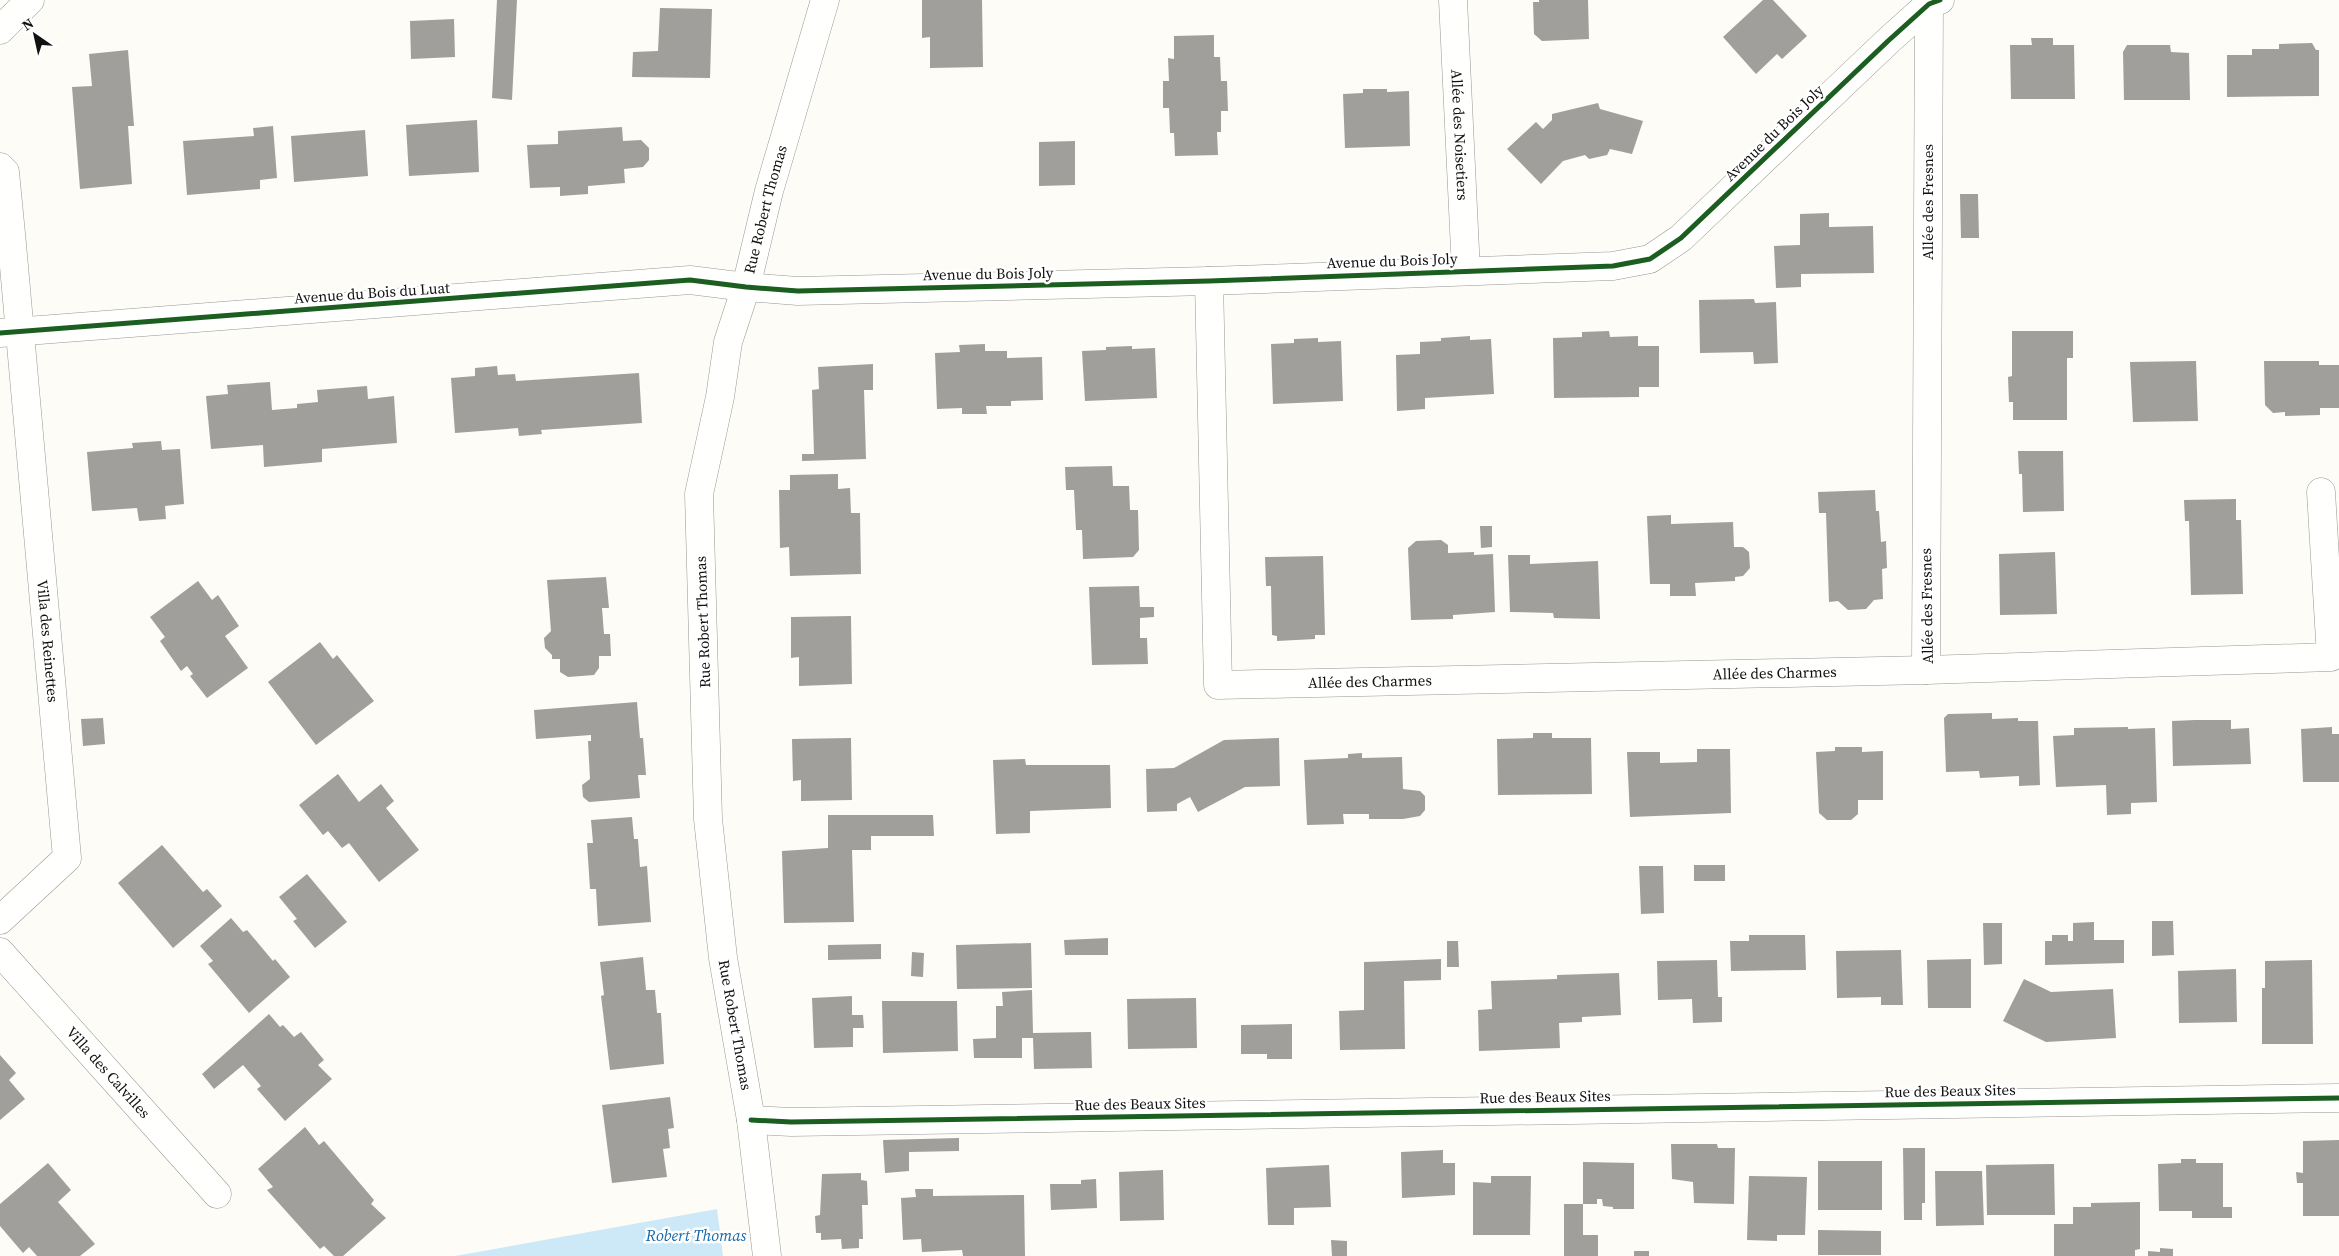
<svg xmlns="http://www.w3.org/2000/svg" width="2339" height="1256" viewBox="0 0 2339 1256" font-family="'Source Serif 4',serif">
  <rect width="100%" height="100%" fill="#fdfcf7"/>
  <path fill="#cde8f7" d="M717 1209 723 1256H455Z"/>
  <g fill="#a19f9c">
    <path d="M497 0H517L512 100 492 98Z"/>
    <path d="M922 0H982L983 67 930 68V37L922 38Z"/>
    <path d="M1539 0H1588L1589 39 1542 41 1534 34 1533 2H1539Z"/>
    <path d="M1763 0H1773L1807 36 1782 59 1777 54 1756 74 1723 37Z"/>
    <path d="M660 8 712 9 710 78 632 77 633 52 658 51Z"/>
    <path d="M454 19 455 57 411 59 410 21Z"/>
    <path d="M1214 35V57H1220L1221 81H1227L1228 111H1221V132H1217L1218 155 1175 156 1174 133H1170L1169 108H1163V81H1169L1168 58 1174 59V36Z"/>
    <path d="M2031 38H2053V45H2074L2075 99H2011L2010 45H2032Z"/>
    <path d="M2312 43 2316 50H2319V96L2227 97V55H2252V49H2279V44Z"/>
    <path d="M2127 45H2170L2171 52 2189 53 2190 100H2124L2123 52Z"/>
    <path d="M128 50 134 126H128L132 184 80 189 72 87 92 86 89 54Z"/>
    <path d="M1363 89H1387V92L1409 91 1410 146 1345 148 1343 94 1363 93Z"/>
    <path d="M1598 103 1600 109 1643 121 1632 154 1610 149 1607 155 1589 159 1585 155 1563 161 1541 184 1507 149 1536 122 1543 129 1552 120V114Z"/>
    <path d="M477 120 479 172 409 176 406 125Z"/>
    <path d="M273 126 277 178 260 180V189L187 195 183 141 254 136 253 128Z"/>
    <path d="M622 127 623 141 641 140 649 148V160L643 167 624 169 625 183 588 186V194L560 196V187L530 188 527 145 558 144V131Z"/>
    <path d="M365 130 368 176 294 182 291 136Z"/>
    <path d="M1075 141V185L1039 186V142Z"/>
    <path d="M1960 194H1978L1979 238H1961Z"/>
    <path d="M1829 213V227L1873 226 1874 273 1801 274V287L1776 288 1774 246 1800 245V214Z"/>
    <path d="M1754 299 1755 303 1776 302 1778 363 1754 364 1753 352 1700 353 1699 300Z"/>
    <path d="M1609 331 1610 337 1638 336V346H1659V387H1639V397L1554 398 1553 338 1582 337V332Z"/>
    <path d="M2012 331H2073V358H2067V420H2013V402H2009L2008 377 2012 376Z"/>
    <path d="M1470 336V340L1491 339 1494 394 1425 398V409L1397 411 1396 355 1420 354V342L1441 341V338Z"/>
    <path d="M1318 338V342L1341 341 1343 401 1273 404 1271 344 1294 343V339Z"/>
    <path d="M985 344V351H1007V358L1042 357 1043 400 1011 401V406H986L987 414H962V408L937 409 935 353 960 352 959 345Z"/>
    <path d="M1132 346V349L1155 348 1157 398 1085 401 1082 351 1106 350V347Z"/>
    <path d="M2196 361 2198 421 2133 422 2130 362Z"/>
    <path d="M2264 361H2319V365H2339V408H2320V415L2285 416V412L2273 413 2265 405Z"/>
    <path d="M873 364V390H864L866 459 802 461V454H814L812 390 819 389 818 367Z"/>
    <path d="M497 366 498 375 515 374 516 381 639 373 642 423 541 430 542 434 519 436 518 428 455 433 451 378 475 376V368Z"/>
    <path d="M270 382 272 410 297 408V404L318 402 317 390 367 386 368 399 394 396 397 443 322 449V462L264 467 263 445 211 449 206 396 228 394 227 385Z"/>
    <path d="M161 441 162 450 180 449 184 504 165 506 166 519 139 521 137 508 92 511 87 452 133 448 132 443Z"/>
    <path d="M2018 451H2063L2064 511 2023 512 2022 474H2019Z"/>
    <path d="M1112 466 1113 486H1129L1130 510H1138L1139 550 1133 557 1083 559 1082 530H1076L1074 490H1066L1065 467Z"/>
    <path d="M838 474V489L850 488 851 513H860L861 574 790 576 789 547 780 548 779 490H790V475Z"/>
    <path d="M1875 490 1876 511H1879L1881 542 1886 541 1887 568 1882 569 1883 599 1874 600 1866 609 1848 610 1838 601 1829 602 1826 513H1819L1818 492Z"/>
    <path d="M2236 499V520H2241L2243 594 2191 595 2189 521H2185L2184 500Z"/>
    <path d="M1671 515V524L1733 522 1734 547H1743L1749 552 1750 568 1743 576 1735 577V581L1695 583 1696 596H1670V584H1650L1647 516Z"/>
    <path d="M1480 526H1492V547L1481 548Z"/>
    <path d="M1441 540 1448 545V553L1474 552V555L1493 554 1495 612 1453 615V619L1411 620 1408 548 1416 541Z"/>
    <path d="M2055 552 2057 614 2000 615 1999 554Z"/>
    <path d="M1508 555H1530V564L1598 561 1600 619 1554 618 1553 613 1510 612Z"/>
    <path d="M1323 556 1325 635H1315V639L1277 641V636L1272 635 1271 586H1266L1265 557Z"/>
    <path d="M606 577 609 608H602L604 634H610L611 656H599V668L594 675 568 677 560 672V659H552V655L545 648 544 638 551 631 547 580Z"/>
    <path d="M198 581 212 600 218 595 239 626 225 636 248 668 207 698 190 676 193 674 187 666 181 671 160 641 165 637 150 617Z"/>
    <path d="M1139 586 1140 607H1154V617L1140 618V638H1147L1148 664 1092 665 1089 587Z"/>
    <path d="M851 616 852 684 799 686V657L791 658V617Z"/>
    <path d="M320 642 333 659 337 655 374 701 316 745 268 682Z"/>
    <path d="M637 702 640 738H643L646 775H638L640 798 589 802 583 797 582 785 590 779 588 741H591V735L536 739 534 710Z"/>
    <path d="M1992 713V719L2018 718V721H2038L2040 785 2019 786V776L1980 778 1979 771 1946 772 1944 718 1948 714Z"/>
    <path d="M103 718 105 744 83 746 81 719Z"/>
    <path d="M2195 720H2231V729L2249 728 2251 764 2173 766 2172 721Z"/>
    <path d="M2128 727V729L2155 728 2157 802 2131 803V814L2107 815 2106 785 2056 787 2053 736 2074 735V728Z"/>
    <path d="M2332 727V734H2339V782H2303L2301 729Z"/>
    <path d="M1533 733H1552V738H1591L1592 794 1498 795 1497 739 1533 738Z"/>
    <path d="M851 738 852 800 801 801V780L793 781 792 739Z"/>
    <path d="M1279 738 1280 786 1245 787 1198 812 1190 797 1177 804V811L1147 812 1146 769 1174 768 1224 740Z"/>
    <path d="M1835 747H1862V752L1883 751V800H1858V814L1851 820H1827L1819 813 1816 752 1835 751Z"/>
    <path d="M1697 749H1730L1731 813 1630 817 1627 752H1660V763L1697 762Z"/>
    <path d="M1362 753V758L1402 757 1403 789 1420 791 1425 796V810L1420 816 1403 819H1369V814H1343L1344 824 1307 825 1304 760 1348 758V754Z"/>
    <path d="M1025 759 1026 765H1110L1111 808 1030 811V833L996 834 993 760Z"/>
    <path d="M338 774 359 802 381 784 394 801 386 808 419 850 379 882 349 843 342 848 328 831 323 835 299 805Z"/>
    <path d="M828 815H933L934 836H871V850H852L854 922 784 923 782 851 828 848Z"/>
    <path d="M632 817 634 839H638L640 867 647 866 651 922 598 926 596 889H590L587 843H593L591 820Z"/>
    <path d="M162 845 203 892 207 889 222 906 173 948 118 883Z"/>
    <rect x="1694" y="865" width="31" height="16"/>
    <path d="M1639 866H1663L1664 913 1641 914Z"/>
    <path d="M307 874 347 922 315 948 293 921 297 919 279 897Z"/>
    <path d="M231 918 243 932 247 930 273 961 275 959 290 977 249 1013 208 964 213 961 200 946Z"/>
    <path d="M2152 921H2173L2174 955 2152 956Z"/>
    <path d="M2094 922V940H2124V963L2045 965V941H2052V935H2068V941H2073V923Z"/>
    <path d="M1983 923H2002V964L1984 965Z"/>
    <path d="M1749 935H1805L1806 970 1731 971 1730 941H1749Z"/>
    <path d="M1108 938V955H1065L1064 940Z"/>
    <path d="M1447 941H1458L1459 967H1447Z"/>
    <path d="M1031 943 1032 988 957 989 956 945Z"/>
    <path d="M881 944V959L828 960V945Z"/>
    <path d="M1901 950 1903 1005H1881V997L1837 998 1836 951Z"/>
    <path d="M912 952 924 953 923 977 911 976Z"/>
    <path d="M643 957 646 990H655L657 1013H661L664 1064 610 1070 601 996 604 995 600 962Z"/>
    <path d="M1441 959V980L1404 981 1405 1049 1340 1050 1339 1011 1364 1010V962Z"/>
    <path d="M1971 959V1008H1928L1927 960Z"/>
    <path d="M1717 960 1718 997H1722V1022L1693 1023 1692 999 1658 1000 1657 961Z"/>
    <path d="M2312 960 2313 1044H2262V988H2265V961Z"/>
    <path d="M2236 969 2237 1022 2179 1023 2178 971Z"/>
    <path d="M1619 973 1621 1015 1582 1017V1022L1559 1023 1560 1048 1479 1051 1478 1010 1492 1009 1491 981 1557 979V975Z"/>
    <path d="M2024 979 2051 992 2113 989 2116 1038 2046 1042 2003 1021Z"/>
    <path d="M1032 990 1033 1033 1091 1032 1092 1068 1034 1069 1033 1038H1022V1058H974L973 1039 996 1038V1006H1003L1002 992Z"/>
    <path d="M852 996V1015H863L864 1028H853V1047L814 1048 812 998Z"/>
    <path d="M1196 998 1197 1048 1128 1049 1127 999Z"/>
    <path d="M882 1001H957L958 1051 883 1053Z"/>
    <path d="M269 1014 280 1027 283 1025 294 1037 301 1032 324 1060 318 1065 332 1079 285 1121 257 1089 261 1086 243 1065 214 1089 202 1074Z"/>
    <path d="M1292 1024V1059H1267V1054H1241V1025Z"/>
    <path d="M0 1055 16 1073 9 1080 25 1099 0 1120Z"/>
    <path d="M670 1097 674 1128 668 1129 670 1148 663 1149 667 1177 612 1183 602 1105Z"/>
    <path d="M305 1127 319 1145 324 1141 374 1200 371 1204 386 1218 343 1256H334L324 1246 320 1249 267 1190 273 1187 258 1169Z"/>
    <path d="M959 1138V1151L909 1152V1171L885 1173 883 1140Z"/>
    <path d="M2339 1140V1216H2303V1183H2297L2296 1172 2303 1173V1141Z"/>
    <path d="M1671 1144H1717L1718 1148H1735L1734 1204 1694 1203 1693 1182 1672 1179Z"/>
    <path d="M1903 1148H1925V1203H1922V1220H1904Z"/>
    <path d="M1443 1150V1163H1455V1195L1402 1198 1401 1152Z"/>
    <path d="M2181 1159H2196V1163H2223V1207H2232V1218H2192V1211H2159L2158 1164 2181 1163Z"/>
    <rect x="1818" y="1161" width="64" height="49"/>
    <path d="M1583 1162 1634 1163V1209H1613V1207L1603 1206 1602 1199H1597V1204H1583Z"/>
    <path d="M48 1163 71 1190 58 1202 95 1244 80 1256H37L29 1247 23 1253 0 1226V1204Z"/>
    <path d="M2054 1164 2055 1215H1987L1986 1165Z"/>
    <path d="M1329 1165 1331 1207 1294 1208V1225H1268L1266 1168Z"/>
    <path d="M1163 1170 1164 1220 1120 1221 1119 1172Z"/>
    <path d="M1935 1171H1982L1984 1225 1936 1226Z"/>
    <path d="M861 1173V1180L867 1181 868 1205H862L863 1239H859V1248L842 1249 841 1239 821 1240V1233H816L815 1216 820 1215 822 1174Z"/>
    <path d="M1491 1176H1531L1530 1235H1473V1182L1491 1183Z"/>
    <path d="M1749 1176 1807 1177 1805 1235H1777V1241L1747 1240Z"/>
    <path d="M1096 1179 1097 1208 1051 1210 1050 1184H1081V1180Z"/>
    <path d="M915 1189H933V1196L1024 1195 1025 1256H963L962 1250 922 1252 921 1239 903 1240 901 1198 916 1197Z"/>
    <path d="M2140 1202V1249L2135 1250V1256H2054V1224H2073V1207H2091V1203Z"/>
    <path d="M1564 1204H1583V1235H1598V1256H1564Z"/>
    <path d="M1818 1230 1881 1231V1255H1818Z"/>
    <path d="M1331 1240 1347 1241V1256H1332Z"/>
    <path d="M2160 1248 2173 1249V1256H2148V1251L2160 1252Z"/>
    <rect x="1634" y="1251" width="15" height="5"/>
  </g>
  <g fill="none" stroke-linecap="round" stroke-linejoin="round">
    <g stroke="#979795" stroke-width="29">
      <g id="minor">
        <path id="s1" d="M1453 0 1466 271"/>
        <path d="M1929 0 1926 670 2331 657 2321 492"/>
        <path d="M0 30 30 0"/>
        <path id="s2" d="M0 167 5 172 12 244 67 858 0 920"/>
        <path id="s3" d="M1209 281 1218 685 1926 670"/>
        <path d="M0 333 690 280 746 287 798 291 1209 281 1613 266 1650 259 1681 238 1888 41 1929 4 1940 0"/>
        <path id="s4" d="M0 952 217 1194"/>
        <path d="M751 1120 791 1122 2339 1098"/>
        <path id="s5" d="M767 1256 751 1120 723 958 708 819 699 494 720 397 728 342 746 287 769 191 825 0"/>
      </g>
    </g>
    <use href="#minor" stroke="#fffffe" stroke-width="28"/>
    <g stroke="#fff" stroke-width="8">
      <g id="cycleway">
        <path d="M0 333 690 280 746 287 798 291 1209 281 1613 266 1650 259 1681 238 1888 41 1929 4 1940 0"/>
        <path d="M751 1120 791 1122 2339 1098"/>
      </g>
    </g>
    <use href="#cycleway" stroke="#1b5e20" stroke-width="5"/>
  </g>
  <g text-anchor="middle" stroke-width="5" stroke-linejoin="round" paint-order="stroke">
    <g font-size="15" fill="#111" stroke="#fff">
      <text transform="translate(1774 133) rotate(-44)" y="5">Avenue du Bois Joly</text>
      <text dy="5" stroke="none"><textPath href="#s1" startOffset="135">Allée des Noisetiers</textPath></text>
      <text transform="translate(1928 202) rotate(-90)" y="5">Allée des Fresnes</text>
      <text dy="5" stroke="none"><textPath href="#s5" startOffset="1059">Rue Robert Thomas</textPath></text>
      <text transform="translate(1392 261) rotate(-2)" y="5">Avenue du Bois Joly</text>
      <text transform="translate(988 274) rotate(-1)" y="5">Avenue du Bois Joly</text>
      <text transform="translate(372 293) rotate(-4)" y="5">Avenue du Bois du Luat</text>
      <text transform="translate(1927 606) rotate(-91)" y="5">Allée des Fresnes</text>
      <text transform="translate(703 622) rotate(-92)" y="5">Rue Robert Thomas</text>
      <text dy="5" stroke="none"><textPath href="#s2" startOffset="478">Villa des Reinettes</textPath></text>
      <text dy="5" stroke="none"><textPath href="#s3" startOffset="961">Allée des Charmes</textPath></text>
      <text dy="5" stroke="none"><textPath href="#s3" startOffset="556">Allée des Charmes</textPath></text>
      <text transform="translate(735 1025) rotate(80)" y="5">Rue Robert Thomas</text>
      <text dy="5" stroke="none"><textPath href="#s4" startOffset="162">Villa des Calvilles</textPath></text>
      <text transform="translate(1950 1091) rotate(-1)" y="5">Rue des Beaux Sites</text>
      <text transform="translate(1545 1097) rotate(-1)" y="5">Rue des Beaux Sites</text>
      <text transform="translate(1140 1104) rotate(-1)" y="5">Rue des Beaux Sites</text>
    </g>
    <g font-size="16" font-style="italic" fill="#1768a6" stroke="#fff">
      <text x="696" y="1241">Robert Thomas</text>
    </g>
  </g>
  <g transform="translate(35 35) rotate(326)" stroke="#ffffff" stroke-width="4" paint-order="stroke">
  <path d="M0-4L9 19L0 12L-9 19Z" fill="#111111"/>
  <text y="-8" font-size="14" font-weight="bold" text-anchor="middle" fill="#111111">N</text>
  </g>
</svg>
